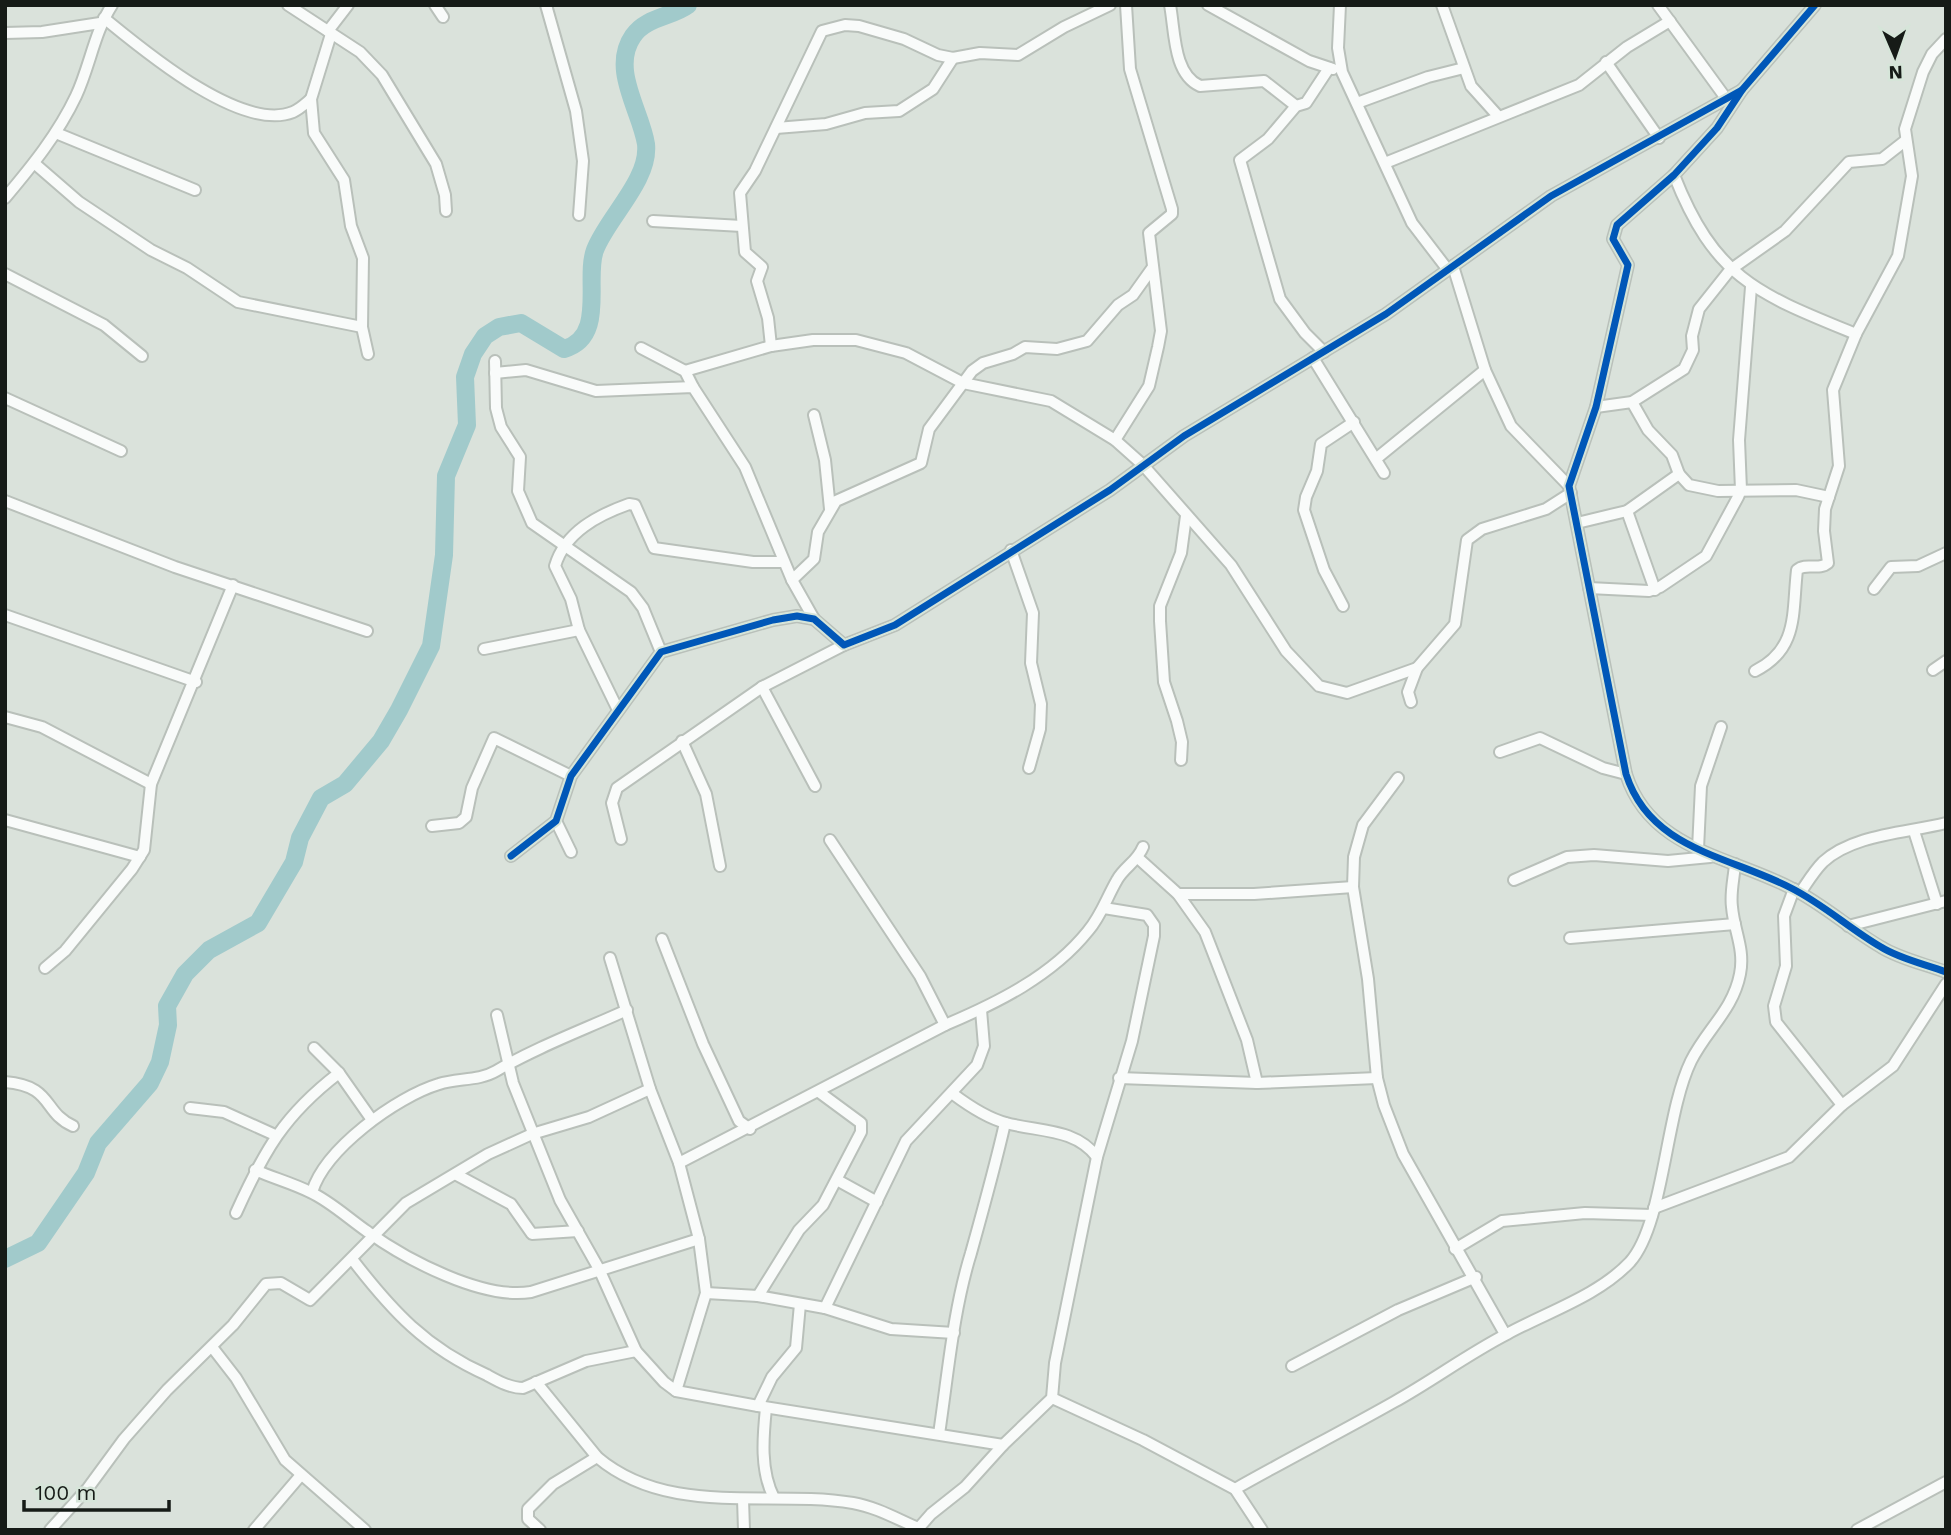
<svg xmlns="http://www.w3.org/2000/svg" width="1951" height="1535" viewBox="0 0 1951 1535" font-family="'Work Sans',sans-serif">
  <rect width="100%" height="100%" fill="#dae2db"/>
  <g fill="none" stroke-linecap="round" stroke-linejoin="round">
    <path stroke="#a1cacb" stroke-width="18" d="M5 1259 38 1243 86 1173 98 1143 150 1083 160 1062 168 1025 167 1006 185 974 209 950 258 923 294 862 300 838 321 798 345 784 381 741 399 710 431 646 444 555 446 476 467 425 465 377 473 354 485 336 499 327 521 323 564 349C607 337 584 279 595 250 607 218 650 180 646 144 641 111 610 69 633 36 646 17 672 17 688 5"/>
    <g stroke="#b9c0ba" stroke-width="14">
      <g id="street">
        <path d="M288 5 360 52 382 75 436 164 445 195 446 211"/>
        <path d="M435 5 443 17"/>
        <path d="M546 5 576 111 583 161 579 215"/>
        <path d="M1170 5C1175 31 1173 74 1200 86L1264 81 1296 106"/>
        <path d="M1208 5 1309 61 1333 69"/>
        <path d="M1340 5 1338 48 1342 72 1412 223 1448 270"/>
        <path d="M1442 5 1471 86 1498 116"/>
        <path d="M1658 5 1725 97"/>
        <path d="M1815 5 1742 90 1717 128 1674 175 1617 225 1613 239 1628 265 1596 407 1569 486 1626 774C1650 850 1730 856 1791 888 1823 904 1850 929 1881 947 1900 959 1925 964 1946 972"/>
        <path d="M104 18C142 49 241 133 293 112 300 109 306 103 311 99"/>
        <path d="M328 31 348 5"/>
        <path d="M5 33 42 32 100 23"/>
        <path d="M331 34 311 99 314 133 344 180 351 226 363 258 362 327 368 354"/>
        <path d="M1606 62 1659 138"/>
        <path d="M1357 103 1428 77 1464 68"/>
        <path d="M776 128 826 124 865 113 899 111 933 89 953 58"/>
        <path d="M56 133 195 190"/>
        <path d="M34 163 79 202 151 250 187 268 238 302 362 327"/>
        <path d="M1385 163 1579 85 1627 47 1670 21"/>
        <path d="M1674 175C1715 279 1758 294 1856 334"/>
        <path d="M5 198C32 166 58 134 76 96 90 66 94 33 112 5"/>
        <path d="M653 221 742 226"/>
        <path d="M1453 266 1485 370 1511 426 1569 486"/>
        <path d="M5 274 104 325 142 356"/>
        <path d="M771 346 768 318 757 281 762 267 745 252 740 193 755 171 822 31 845 25 859 26 904 39 938 55 953 58 980 53 1018 55 1064 27 1110 5"/>
        <path d="M641 348 685 371 693 387"/>
        <path d="M1324 352 1305 333 1280 299 1240 160 1268 139 1296 106 1306 103 1329 68"/>
        <path d="M1313 358 1384 473"/>
        <path d="M495 361 496 408 501 427 520 457 518 491 532 523 631 592 643 608 661 652"/>
        <path d="M685 371 771 346 813 340H856L906 353 963 383 1051 401 1115 440 1143 465 1231 565 1286 651 1319 686 1347 693 1417 668"/>
        <path d="M495 373 526 370 596 391 693 387 745 467 792 580 814 619"/>
        <path d="M5 398 121 451"/>
        <path d="M1632 402 1648 430 1672 455 1679 474 1689 485 1718 491 1796 490 1829 497"/>
        <path d="M1596 407 1632 402 1684 369 1693 350 1692 336 1699 309 1730 270 1785 231 1849 162 1882 159 1905 141"/>
        <path d="M814 415 825 460 830 509"/>
        <path d="M1115 440 1149 386 1158 347 1161 331 1149 233 1172 214V209L1130 69 1126 5"/>
        <path d="M1377 458 1485 370"/>
        <path d="M5 501 175 567 367 631"/>
        <path d="M1627 511 1655 590"/>
        <path d="M1577 523 1627 511 1679 474"/>
        <path d="M1011 550 1033 613 1031 663 1041 704 1040 729 1029 768"/>
        <path d="M792 580 814 559 818 532 836 501 921 463 929 429 972 371 983 363 1013 354 1025 347 1057 349 1087 341 1118 305 1133 295 1153 267"/>
        <path d="M1589 588 1649 591 1660 587 1706 556 1738 497 1741 490 1739 440 1751 287"/>
        <path d="M1874 589 1891 567 1918 566 1946 553"/>
        <path d="M1343 606 1324 570 1304 510 1306 497 1317 471 1321 444 1354 422"/>
        <path d="M5 615 196 682"/>
        <path d="M484 649 579 630"/>
        <path d="M1933 670 1946 661"/>
        <path d="M1755 671C1799 649 1792 613 1797 570 1806 562 1819 571 1828 563L1824 531 1825 509 1839 466 1833 390 1856 334 1898 256 1912 176 1905 129 1923 72 1932 54 1946 39"/>
        <path d="M762 687 815 786"/>
        <path d="M1411 702 1408 692 1417 668 1455 624 1467 540 1482 529 1546 509 1571 493"/>
        <path d="M617 708 579 630 571 599 555 566C565 532 598 515 629 504L635 505 654 548 753 562H783"/>
        <path d="M5 717 42 727 151 784"/>
        <path d="M682 741 706 794 720 866"/>
        <path d="M1500 752 1540 738 1603 768 1626 774"/>
        <path d="M1181 760 1182 742 1177 721 1164 682 1160 621V606L1181 553 1186 516"/>
        <path d="M1398 778 1363 825 1354 857 1353 887 1368 979 1377 1078 1384 1105 1403 1154 1505 1334"/>
        <path d="M5 820 140 857"/>
        <path d="M556 821 571 852"/>
        <path d="M432 826 459 823 466 817 472 788 494 738 571 776"/>
        <path d="M1914 831 1937 904"/>
        <path d="M621 839 612 803 617 788 762 687 844 645"/>
        <path d="M830 840 920 976 945 1025"/>
        <path d="M1698 849 1701 786 1721 727"/>
        <path d="M511 856 556 821 571 776 661 652 773 620 797 616 814 619 844 645 895 625 1110 490 1184 436 1386 314 1551 196 1742 90"/>
        <path d="M1138 858 1178 894 1205 932 1247 1040 1257 1083"/>
        <path d="M1514 880 1567 857 1594 855 1668 861 1710 857"/>
        <path d="M1794 889 1784 916 1786 966 1774 1006 1776 1022 1842 1105"/>
        <path d="M1800 893C1807 883 1814 871 1823 862 1853 834 1907 833 1946 823"/>
        <path d="M1178 894H1254L1353 887"/>
        <path d="M1848 926 1946 901"/>
        <path d="M1570 938 1735 924"/>
        <path d="M662 939 703 1044 739 1121 750 1129"/>
        <path d="M610 958 650 1089 679 1163 699 1239 706 1293 676 1391"/>
        <path d="M45 968 65 951 132 869 144 850 151 784 233 585"/>
        <path d="M497 1015 513 1083 560 1200 599 1269 636 1351 664 1382 676 1391 758 1406 1003 1445"/>
        <path d="M314 1048 339 1073 372 1120"/>
        <path d="M1119 1078 1257 1083 1377 1078"/>
        <path d="M5 1082C54 1086 42 1112 73 1126"/>
        <path d="M953 1094C969 1106 987 1118 1006 1123 1039 1132 1075 1128 1097 1157"/>
        <path d="M190 1108 224 1112 275 1135"/>
        <path d="M679 1163 945 1025C997 1003 1052 976 1088 931 1101 916 1107 897 1117 880 1124 867 1137 862 1143 847"/>
        <path d="M255 1170C273 1178 292 1183 310 1192 330 1201 349 1219 368 1232 407 1260 483 1300 531 1292L699 1239"/>
        <path d="M457 1175 511 1204 532 1234 578 1231"/>
        <path d="M837 1180 877 1202"/>
        <path d="M312 1192C325 1149 396 1097 439 1084 457 1078 479 1081 496 1071 537 1047 583 1030 627 1010"/>
        <path d="M1654 1208 1789 1157 1842 1105 1893 1066 1946 984"/>
        <path d="M236 1213C264 1151 284 1115 339 1073"/>
        <path d="M1455 1249 1502 1221 1585 1213 1652 1215"/>
        <path d="M352 1259C392 1311 426 1348 487 1375 498 1381 510 1388 523 1388L586 1361 636 1351"/>
        <path d="M706 1293 758 1296 825 1308 891 1329 954 1333"/>
        <path d="M758 1296 799 1230 823 1205 861 1132V1123L819 1092"/>
        <path d="M825 1308 906 1141 977 1065 984 1046 981 1010"/>
        <path d="M212 1347 236 1378 285 1460 365 1530"/>
        <path d="M1292 1366 1398 1310 1476 1277"/>
        <path d="M536 1382 597 1457C669 1518 768 1489 853 1503 876 1507 897 1519 918 1528"/>
        <path d="M1052 1398 1143 1440 1235 1489 1262 1530"/>
        <path d="M758 1406 772 1377 796 1348 800 1304"/>
        <path d="M766 1408C763 1437 760 1471 774 1498"/>
        <path d="M939 1434C948 1374 953 1311 971 1253 983 1210 995 1167 1005 1123"/>
        <path d="M1235 1489C1288 1459 1341 1432 1394 1402 1432 1381 1468 1354 1507 1334 1547 1312 1598 1296 1630 1262 1664 1224 1665 1114 1691 1061 1707 1029 1733 1010 1740 974 1745 949 1734 931 1732 907 1730 893 1734 878 1735 864"/>
        <path d="M743 1499 744 1530"/>
        <path d="M50 1530 88 1488 124 1439 167 1390 233 1325 266 1284 281 1283 310 1300 406 1203 488 1154 532 1134 589 1117 650 1089"/>
        <path d="M254 1530 301 1475"/>
        <path d="M540 1530 528 1519V1509L553 1484 597 1457"/>
        <path d="M917 1530 931 1514 965 1487 1003 1445 1052 1398 1055 1363 1097 1157 1132 1041 1154 936V925L1147 915 1104 908"/>
        <path d="M1857 1530 1946 1482"/>
      </g>
    </g>
    <use href="#street" stroke="#f9fbfa" stroke-width="10"/>
    <g stroke="#d6e5d9" stroke-width="11">
      <g id="cycleway">
        <path d="M1815 5 1742 90 1717 128 1674 175 1617 225 1613 239 1628 265 1596 407 1569 486 1626 774C1650 850 1730 856 1791 888 1823 904 1850 929 1881 947 1900 959 1925 964 1946 972"/>
        <path d="M511 856 556 821 571 776 661 652 773 620 797 616 814 619 844 645 895 625 1110 490 1184 436 1386 314 1551 196 1742 90"/>
      </g>
    </g>
    <use href="#cycleway" stroke="#0057b8" stroke-width="7"/>
  </g>
  <rect width="1951" height="1535" fill="none" stroke="#161b17" stroke-width="14"/>
  <g transform="translate(1895 56) rotate(178)" stroke="#d6e5d9" stroke-width="5" paint-order="stroke">
  <path d="M0-5L12 26L0 18L-12 26Z" fill="#161b17"/>
  <text y="-10" font-size="19" font-weight="bold" text-anchor="middle" fill="#161b17">N</text>
  </g>
  <path d="M24 1500v10h145v-10" fill="none" stroke="#161b17" stroke-width="3.5"/>
  <text x="35" y="1500" font-size="21" fill="#161b17" stroke="#d6e5d9" stroke-width="5" paint-order="stroke">100 m</text>
</svg>
